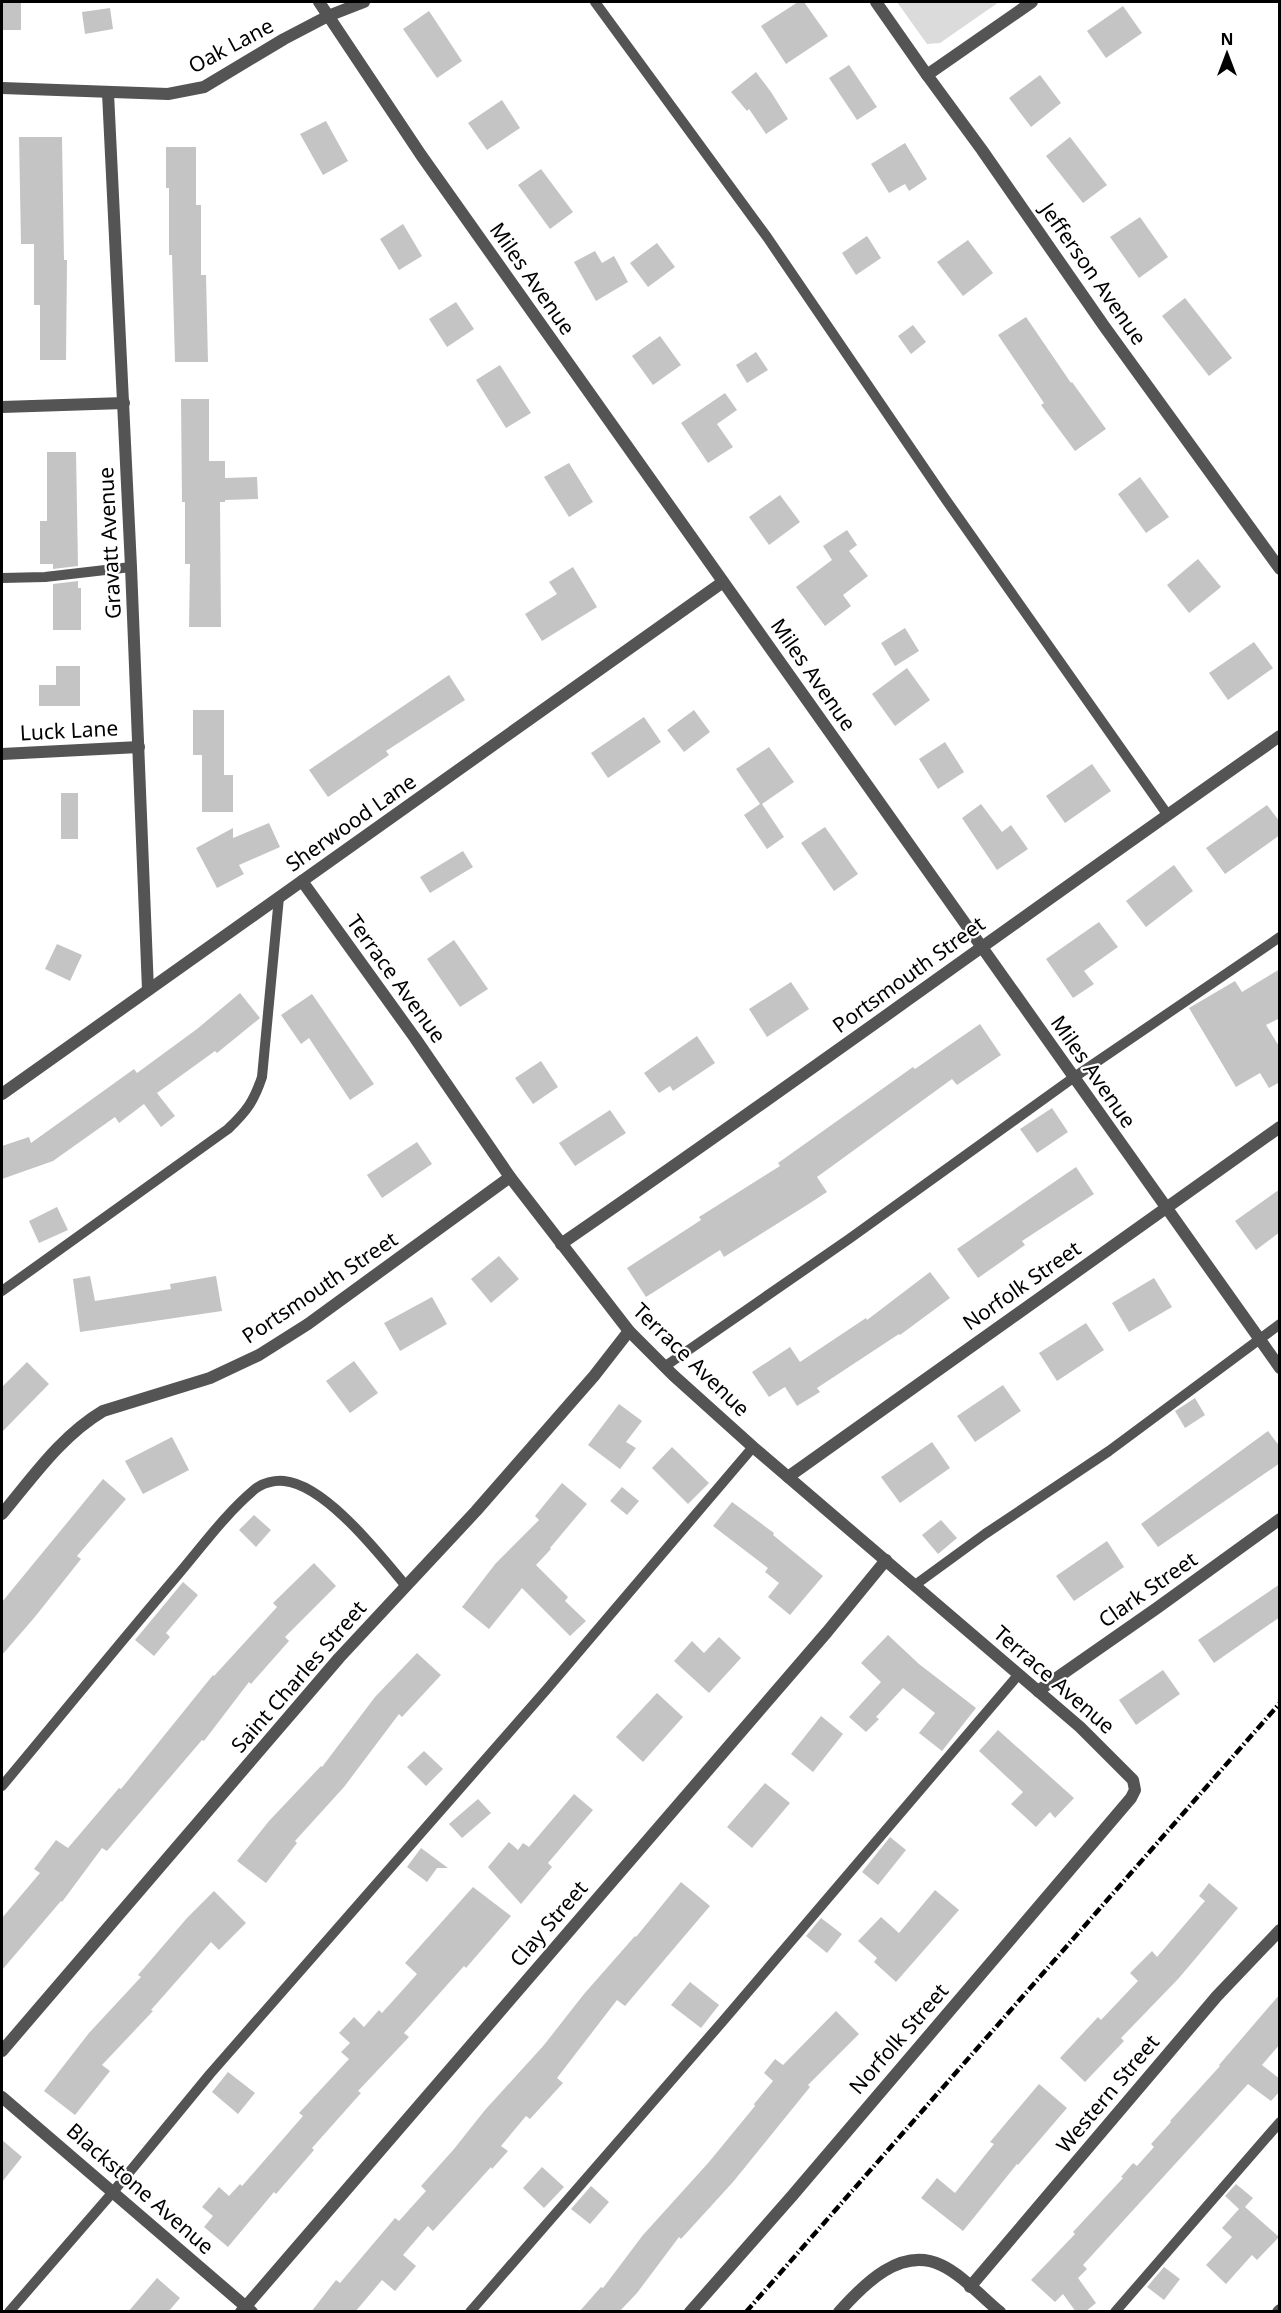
<svg xmlns="http://www.w3.org/2000/svg" width="1281" height="2313" viewBox="0 0 1281 2313" font-family="'Noto Sans',sans-serif">
  <rect width="100%" height="100%" fill="#fff"/>
  <path fill="#dbdbdb" d="M897 2H999L940 43 927 44Z"/>
  <g fill="#c4c4c4">
    <rect x="2" y="2" width="19" height="28"/>
    <path d="M798 2H804L828 36 786 64 761 26Z"/>
    <path d="M1123 6 1142 33 1106 58 1087 31Z"/>
    <path d="M110 8 113 29 85 34 82 12Z"/>
    <path d="M429 11 462 61 437 78 403 29Z"/>
    <path d="M849 65 877 107 857 120 829 78Z"/>
    <path d="M756 72 771 92 788 119 766 134 749 109 747 111 731 92Z"/>
    <path d="M1040 75 1061 103 1031 127 1009 98Z"/>
    <path d="M502 100 520 128 487 150 468 123Z"/>
    <path d="M326 121 348 161 323 175 300 134Z"/>
    <path d="M19 137H62L64 260H67L66 360H40V305H34V244H21Z"/>
    <path d="M1070 137 1107 185 1083 203 1046 156Z"/>
    <path d="M905 143 927 179 909 191 905 184 889 193 871 164Z"/>
    <path d="M166 147H196V205H201V275H206L208 362H175L172 255H169V188H166Z"/>
    <path d="M541 169 573 212 550 229 518 185Z"/>
    <path d="M1140 217 1168 257 1139 278 1110 237Z"/>
    <path d="M403 224 422 256 399 270 380 239Z"/>
    <path d="M867 236 881 258 856 275 842 253Z"/>
    <path d="M968 240 993 273 963 296 937 262Z"/>
    <path d="M657 243 675 267 648 287 630 263Z"/>
    <path d="M595 251 602 263 614 256 628 282 596 301 574 262Z"/>
    <path d="M1185 298 1232 358 1209 376 1162 316Z"/>
    <path d="M456 302 474 329 447 347 429 319Z"/>
    <path d="M1026 317 1071 383 1072 382 1106 429 1075 451 1041 405 1044 403 998 335Z"/>
    <path d="M913 325 926 342 911 354 898 336Z"/>
    <path d="M660 336 681 365 653 385 632 356Z"/>
    <path d="M756 352 768 370 747 383 736 365Z"/>
    <path d="M500 365 531 413 506 428 476 380Z"/>
    <path d="M725 393 737 410 717 424 733 447 708 463 681 423Z"/>
    <path d="M181 399H209V461H225V478L257 477 258 499 225 500V502H220L221 627H189L190 564H185V502H182Z"/>
    <path d="M47 452H76L78 566 53 569V564H40V521H47Z"/>
    <path d="M569 463 593 502 569 517 544 477Z"/>
    <path d="M1140 477 1169 517 1146 533 1118 494Z"/>
    <path d="M780 495 800 522 769 545 749 517Z"/>
    <path d="M847 530 857 545 849 551 868 576 843 595 851 606 825 626 796 587 832 560 823 546Z"/>
    <path d="M1198 559 1221 587 1189 613 1167 585Z"/>
    <path d="M573 567 597 607 542 641 525 614 557 594 549 582Z"/>
    <path d="M78 581V588H81V630H53V584Z"/>
    <path d="M905 628 919 651 895 666 881 643Z"/>
    <path d="M1254 642 1273 668 1228 700 1209 673Z"/>
    <path d="M56 666H80V706H39V685H56Z"/>
    <path d="M907 668 930 700 895 726 872 694Z"/>
    <path d="M449 675 465 700 386 751 389 755 328 797 309 770Z"/>
    <path d="M193 710H224V775H233V812H202V755H193Z"/>
    <path d="M694 710 710 732 684 752 667 730Z"/>
    <path d="M644 717 661 742 608 778 591 753Z"/>
    <path d="M945 742 964 772 938 789 919 759Z"/>
    <path d="M769 747 794 782 762 804 784 837 767 849 744 815 760 804 736 769Z"/>
    <path d="M1092 764 1111 791 1065 823 1046 796Z"/>
    <rect x="61" y="793" width="17" height="46"/>
    <path d="M981 804 1002 832 1011 825 1028 849 997 870 962 818Z"/>
    <path d="M1267 805 1280 822V835L1225 874 1206 848Z"/>
    <path d="M269 823 280 847 239 865 244 874 217 888 196 848 233 828V838Z"/>
    <path d="M825 827 858 874 834 891 801 843Z"/>
    <path d="M463 851 473 867 430 893 420 877Z"/>
    <path d="M1174 865 1193 891 1146 927 1126 901Z"/>
    <path d="M1099 922 1118 947 1084 971 1094 984 1073 998 1046 959Z"/>
    <path d="M454 940 488 989 460 1007 427 959Z"/>
    <path d="M57 944 82 955 70 981 45 969Z"/>
    <path d="M1280 969V1018L1266 1025 1280 1048V1082L1269 1088 1260 1073 1236 1087 1189 1008 1235 981 1242 992Z"/>
    <path d="M791 982 809 1009 767 1037 749 1009Z"/>
    <path d="M240 993 260 1018 217 1053 215 1051 157 1093 175 1116 161 1127 144 1104 119 1123 115 1117 53 1161 2 1179V1146L29 1137 31 1143 134 1069 137 1073 197 1029Z"/>
    <path d="M312 994 374 1084 350 1100 309 1038 301 1044 281 1015Z"/>
    <path d="M980 1024 1001 1055 957 1085 952 1079 817 1177 827 1192 807 1205 724 1257 720 1250 646 1297 627 1268 701 1220 699 1217 780 1166 778 1163 913 1067 915 1069Z"/>
    <path d="M697 1036 715 1063 673 1091 670 1086 659 1093 644 1073Z"/>
    <path d="M541 1061 558 1087 533 1104 515 1078Z"/>
    <path d="M1052 1108 1068 1132 1037 1153 1020 1129Z"/>
    <path d="M610 1110 626 1133 575 1166 559 1143Z"/>
    <path d="M417 1142 432 1164 382 1198 367 1175Z"/>
    <path d="M1076 1167 1094 1194 1022 1241 1025 1245 978 1278 957 1249Z"/>
    <path d="M1280 1189V1232L1256 1250 1235 1221Z"/>
    <path d="M57 1207 68 1230 39 1243 29 1221Z"/>
    <path d="M499 1256 519 1279 491 1303 471 1279Z"/>
    <path d="M930 1272 950 1298 900 1335 899 1334 817 1388 820 1392 797 1406 785 1387 769 1397 752 1372 790 1347 800 1362 866 1318 867 1320Z"/>
    <path d="M90 1276 95 1301 171 1289 170 1284 216 1276 222 1311 80 1332 73 1279Z"/>
    <path d="M1154 1278 1172 1307 1129 1332 1112 1303Z"/>
    <path d="M432 1297 447 1324 400 1351 384 1323Z"/>
    <path d="M1086 1323 1104 1350 1057 1381 1039 1353Z"/>
    <path d="M354 1361 378 1393 350 1413 326 1381Z"/>
    <path d="M27 1362 49 1384 2 1432V1387Z"/>
    <path d="M1003 1385 1021 1411 975 1442 957 1416Z"/>
    <path d="M1195 1398 1205 1415 1185 1428 1175 1411Z"/>
    <path d="M619 1404 642 1421 626 1442 636 1448 620 1469 588 1445Z"/>
    <path d="M1268 1431 1280 1447V1463L1158 1547 1141 1524Z"/>
    <path d="M172 1437 189 1470 143 1494 125 1461Z"/>
    <path d="M932 1442 950 1468 900 1503 881 1477Z"/>
    <path d="M672 1447 709 1483 688 1504 652 1468Z"/>
    <path d="M103 1479 126 1499 77 1556 81 1559 34 1618 2 1655V1602Z"/>
    <path d="M562 1483 587 1504 550 1548 551 1549 536 1565 568 1597 565 1601 586 1621 570 1636 522 1588 489 1629 462 1607 496 1563 539 1520 535 1516Z"/>
    <path d="M622 1487 639 1501 627 1515 610 1501Z"/>
    <path d="M732 1502 774 1533 773 1535 823 1576 790 1615 768 1597 779 1583 765 1572 768 1568 713 1526Z"/>
    <path d="M254 1515 271 1530 256 1547 239 1530Z"/>
    <path d="M941 1520 957 1538 938 1554 922 1535Z"/>
    <path d="M1107 1541 1124 1567 1074 1601 1056 1576Z"/>
    <path d="M314 1563 336 1586 285 1637 289 1641 251 1684 249 1682 204 1741 202 1740 107 1851 102 1848 62 1902 61 1901 2 1970V1918L40 1873 34 1869 56 1840 68 1848 119 1788 121 1789 213 1675 214 1676 277 1607 273 1603Z"/>
    <path d="M183 1582 198 1595 166 1633 170 1637 154 1656 135 1640Z"/>
    <path d="M1280 1584V1617L1214 1663 1198 1640Z"/>
    <path d="M888 1635 919 1664 976 1708 942 1751 919 1733 935 1713 903 1688 876 1717 879 1719 866 1732 849 1717 881 1682 861 1663Z"/>
    <path d="M719 1637 741 1658 709 1693 674 1661 692 1641 704 1653Z"/>
    <path d="M417 1653 441 1675 402 1717 399 1714 344 1787 295 1841 297 1843 266 1883 237 1861 269 1821 321 1766 322 1767 375 1697Z"/>
    <path d="M1163 1670 1180 1694 1136 1725 1119 1700Z"/>
    <path d="M657 1693 683 1717 643 1762 616 1737Z"/>
    <path d="M821 1716 843 1734 813 1772 791 1754Z"/>
    <path d="M998 1730 1074 1798 1055 1818 1050 1812 1036 1827 1011 1804 1023 1792 979 1751Z"/>
    <path d="M424 1751 443 1769 426 1786 407 1767Z"/>
    <path d="M765 1783 790 1803 752 1848 727 1827Z"/>
    <path d="M574 1794 593 1810 548 1863 552 1867 521 1904 488 1867 509 1842 518 1850 523 1843 529 1847Z"/>
    <path d="M478 1799 491 1813 462 1838 449 1824Z"/>
    <path d="M890 1837 906 1850 878 1885 862 1872Z"/>
    <path d="M421 1848 448 1868H437L427 1882 407 1867Z"/>
    <path d="M681 1882 710 1906 625 2006 617 2000 557 2078 563 2083 530 2119 526 2116 501 2146 508 2151 492 2169 491 2167 433 2231 428 2226 403 2255 416 2266 395 2291 382 2280 355 2312H311L336 2280 340 2283 395 2218 399 2221 426 2191 421 2186 454 2149 485 2110 544 2045 584 1994 635 1936 636 1937Z"/>
    <path d="M1209 1883 1238 1908 1179 1978 1121 2038 1124 2041 1085 2082 1060 2058 1098 2017 1101 2020 1138 1981 1130 1973 1152 1951 1157 1957 1205 1901 1199 1896Z"/>
    <path d="M473 1887 511 1916 466 1968 464 1966 404 2033 409 2037 358 2091 361 2093 312 2148 314 2150 276 2194 274 2192 228 2247 204 2227 213 2216 202 2207 219 2187 229 2196 240 2184 242 2186 303 2116 299 2113 349 2059 341 2052 350 2043 339 2033 354 2017 364 2027 379 2010 382 2013 417 1974 405 1963Z"/>
    <path d="M935 1890 959 1910 896 1982 874 1962 877 1958 858 1941 881 1917 899 1933Z"/>
    <path d="M214 1891 246 1923 219 1950 211 1942 151 2010 153 2011 102 2065 110 2071 75 2115 44 2091 89 2033 141 1977 138 1975 187 1918Z"/>
    <path d="M821 1918 842 1934 827 1953 806 1936Z"/>
    <path d="M690 1982 719 2005 701 2028 671 2005Z"/>
    <path d="M1280 1994V2044L1262 2065 1280 2079V2091L1271 2101 1248 2084 1083 2265 1087 2269 1078 2278 1096 2303 1085 2312H1076L1063 2294 1055 2302 1031 2280 1075 2234 1073 2232 1123 2178 1121 2177 1133 2163 1137 2166 1154 2147 1151 2144 1171 2122 1170 2121 1220 2066 1219 2065Z"/>
    <path d="M836 2011 859 2034 808 2085 810 2087 733 2182 681 2239 679 2237 637 2293 619 2312H579L601 2287 603 2288 643 2235 709 2162 755 2106 754 2104 773 2081 764 2073 775 2059 783 2065Z"/>
    <path d="M228 2072 255 2093 238 2114 212 2092Z"/>
    <path d="M1039 2084 1067 2108 1018 2165 1017 2164 963 2231 921 2198 937 2178 955 2193 994 2144 990 2142Z"/>
    <path d="M2 2140 22 2157 2 2182Z"/>
    <path d="M542 2167 564 2187 544 2208 523 2188Z"/>
    <path d="M1236 2184 1253 2198 1245 2207 1279 2237 1257 2260 1252 2255 1226 2284 1206 2265 1232 2237 1222 2228 1239 2209 1225 2196Z"/>
    <path d="M591 2186 609 2202 590 2224 571 2209Z"/>
    <path d="M1164 2267 1180 2279 1164 2300 1147 2287Z"/>
    <path d="M157 2278 180 2298 168 2312H128Z"/>
  </g>
  <g fill="none" stroke-linecap="round" stroke-linejoin="round">
    <g stroke="#545454" stroke-width="10">
      <path d="M595 2 767 237 944 497 1167 814"/>
      <path d="M2 578 45 577 131 567"/>
      <path d="M2 1291 228 1129C247 1111 254 1101 262 1077L279 897"/>
      <path d="M664 1367 849 1239 1073 1078 1280 937"/>
      <path d="M915 1585 985 1534 1109 1451 1280 1324"/>
      <path d="M2 1786C60 1717 117 1646 176 1577 201 1548 225 1514 255 1489 262 1483 275 1480 284 1481 326 1485 380 1555 406 1586"/>
      <path d="M9 2312 113 2192 210 2074 547 1689 753 1447"/>
      <path d="M470 2312 723 2021 1019 1674"/>
      <path d="M1115 2312 1280 2122"/>
    </g>
    <g stroke="#545454" stroke-width="12">
      <path d="M876 2 927 75 982 150 1104 326 1280 569"/>
      <path d="M927 75 1032 2"/>
      <path d="M2 88 168 94 204 87 284 39 328 16 364 2"/>
      <path d="M108 93 131 567 148 990"/>
      <path d="M2 407 124 403"/>
      <path d="M2 754 139 747"/>
      <path d="M302 881 415 1038 510 1177 629 1331 673 1375 753 1447 1080 1727 1133 1780 1135 1790 1131 1798 792 2196 690 2312"/>
      <path d="M2 1094 723 582"/>
      <path d="M561 1244C803 1078 1039 904 1280 736"/>
      <path d="M788 1477 1280 1127"/>
      <path d="M2 1514C33 1477 61 1436 103 1411L210 1378 259 1355 308 1324 510 1177"/>
      <path d="M1038 1691 1157 1608 1280 1519"/>
      <path d="M2 2051 339 1658 476 1511 594 1376 629 1331"/>
      <path d="M2 2097 252 2312"/>
      <path d="M970 2287 1217 1996 1280 1930"/>
      <path d="M241 2312 827 1632 886 1560"/>
      <path d="M839 2312C864 2284 901 2246 941 2265 961 2274 983 2298 1000 2312"/>
      <path d="M1278 2312 1280 2310"/>
    </g>
    <path stroke="#545454" stroke-width="12" d="M319 2 421 155 1280 1368"/>
    <path stroke="#000" stroke-width="4.5" stroke-dasharray="9 3 1.5 3" stroke-linecap="butt" d="M746 2312 1280 1703"/>
  </g>
  <g text-anchor="middle" stroke-width="4.5" stroke-linejoin="round" paint-order="stroke">
    <g font-size="21" fill="#000" stroke="#fff">
      <text transform="translate(231 46) rotate(-28)" y="7">Oak Lane</text>
      <text transform="translate(1093 274) rotate(55)" y="7">Jefferson Avenue</text>
      <text transform="translate(532 279) rotate(55)" y="7">Miles Avenue</text>
      <text transform="translate(110 543) rotate(-93)" y="7">Gravatt Avenue</text>
      <text transform="translate(813 675) rotate(55)" y="7">Miles Avenue</text>
      <text transform="translate(69 731) rotate(-3)" y="7">Luck Lane</text>
      <text transform="translate(351 823) rotate(-35)" y="7">Sherwood Lane</text>
      <text transform="translate(909 975) rotate(-36)" y="7">Portsmouth Street</text>
      <text transform="translate(396 979) rotate(54)" y="7">Terrace Avenue</text>
      <text transform="translate(1093 1072) rotate(55)" y="7">Miles Avenue</text>
      <text transform="translate(1022 1286) rotate(-35)" y="7">Norfolk Street</text>
      <text transform="translate(320 1288) rotate(-34)" y="7">Portsmouth Street</text>
      <text transform="translate(691 1360) rotate(44)" y="7">Terrace Avenue</text>
      <text transform="translate(1148 1590) rotate(-35)" y="7">Clark Street</text>
      <text transform="translate(299 1677) rotate(-49)" y="7">Saint Charles Street</text>
      <text transform="translate(1054 1680) rotate(41)" y="7">Terrace Avenue</text>
      <text transform="translate(549 1924) rotate(-49)" y="7">Clay Street</text>
      <text transform="translate(899 2039) rotate(-49)" y="7">Norfolk Street</text>
      <text transform="translate(1108 2094) rotate(-50)" y="7">Western Street</text>
      <text transform="translate(140 2189) rotate(41)" y="7">Blackstone Avenue</text>
    </g>
  </g>
  <rect width="1281" height="2313" fill="none" stroke="#000000" stroke-width="6"/>
  <g transform="translate(1227 54)" stroke="#ffffff" stroke-width="4.5" paint-order="stroke">
  <path d="M0-4.5L10 22L0 15L-10 22Z" fill="#000000"/>
  <text y="-9" font-size="16" font-weight="bold" text-anchor="middle" fill="#000000">N</text>
  </g>
</svg>
